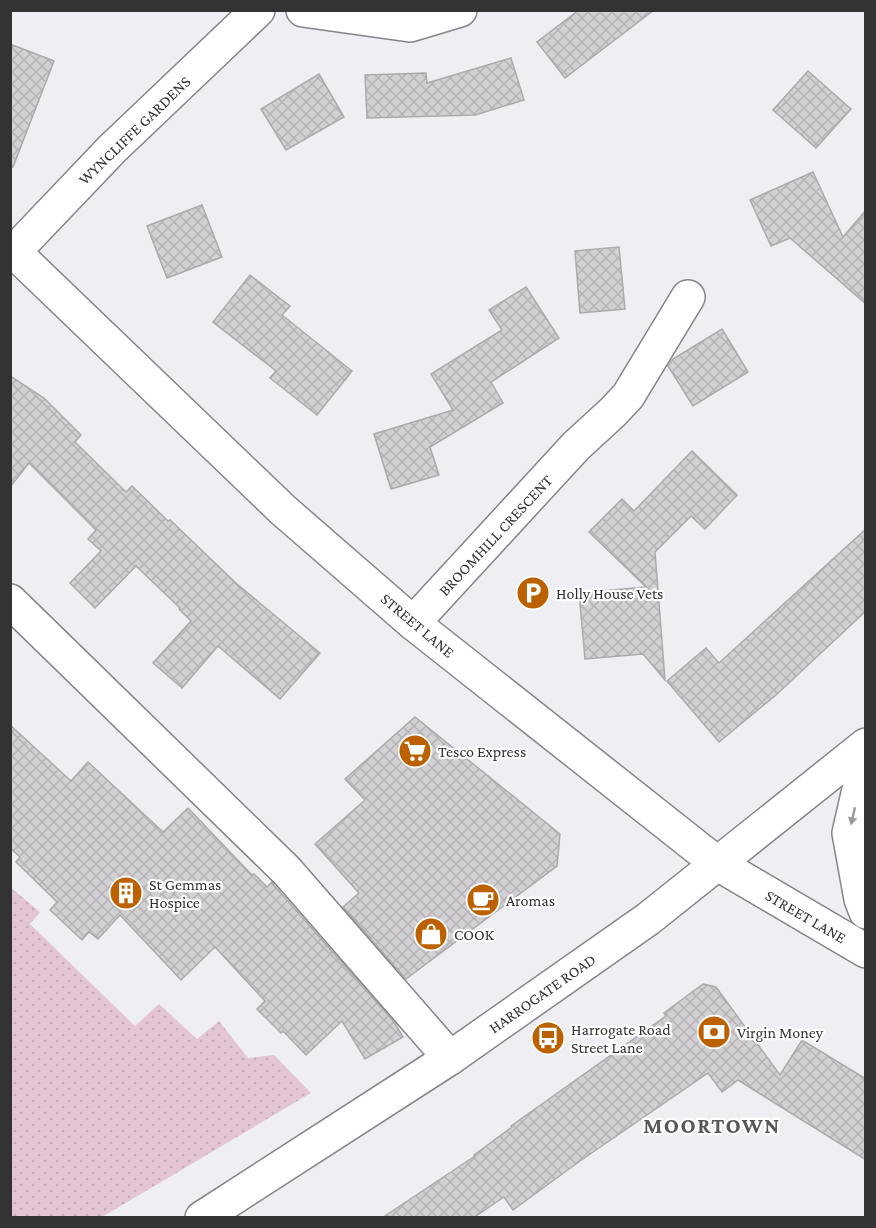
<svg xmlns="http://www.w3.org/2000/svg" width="876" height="1228" viewBox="0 0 876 1228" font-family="'Crimson Pro',serif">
  <defs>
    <pattern id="garden-dots" width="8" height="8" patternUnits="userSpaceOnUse" patternTransform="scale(1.5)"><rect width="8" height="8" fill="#e4c5d6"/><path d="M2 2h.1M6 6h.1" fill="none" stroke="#c4aab8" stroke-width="1.8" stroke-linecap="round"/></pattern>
    <pattern id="building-cross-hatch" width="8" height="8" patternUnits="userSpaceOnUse" patternTransform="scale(1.5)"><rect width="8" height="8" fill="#d3d0d4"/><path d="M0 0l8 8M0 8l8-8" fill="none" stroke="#b6b3b7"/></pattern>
  </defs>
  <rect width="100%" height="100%" fill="#efeef3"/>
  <path fill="url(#garden-dots)" d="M10 887 40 912 30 924 135 1026 159 1004 197 1039 219 1021 248 1058 274 1055 311 1093 102 1217H11Z"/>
  <g fill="url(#building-cross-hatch)" stroke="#acaaad" stroke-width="1.5">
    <path d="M579 10H654L565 78 537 42Z"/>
    <path d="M10 44 54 61 13 167H10Z"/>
    <path d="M511 58 524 100 475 115 367 118 365 75 426 73 427 83Z"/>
    <path d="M808 71 851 109 816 148 773 110Z"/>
    <path d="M319 74 344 117 286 150 261 109Z"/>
    <path d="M813 172 843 237 866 210V304L790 238 771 246 750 200Z"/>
    <path d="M202 205 222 257 167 278 147 226Z"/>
    <path d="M619 247 625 309 580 313 575 251Z"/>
    <path d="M250 275 290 306 282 315 352 371 317 415 270 378 276 371 213 322Z"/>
    <path d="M526 287 559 338 491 382 503 403 430 447 439 475 391 489 374 434 453 410 431 374 502 330 489 310Z"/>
    <path d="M722 329 748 372 693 406 668 366 673 359Z"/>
    <path d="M10 376 44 398 81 435 75 442 126 492 132 486 168 521 170 520 237 584 320 653 280 699 218 646 182 688 153 663 191 621 179 609 180 608 136 566 95 608 70 583 101 551 88 539 96 530 29 463 10 487Z"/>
    <path d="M692 451 737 495 705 529 691 516 655 552 665 680 643 654 585 659 579 593 646 587 589 532 622 499 634 511Z"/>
    <path d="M866 529V611L776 695 719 742 667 681 706 648 719 663Z"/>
    <path d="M415 717 560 834 557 866 406 979 343 907 359 893 315 844 365 800 345 779Z"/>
    <path d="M10 725 71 781 88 762 163 832 188 808 252 875 254 874 267 887 272 882 273 884 394 1022 403 1037 365 1059 342 1021 306 1055 283 1031 281 1033 257 1009 265 1001 215 947 181 980 120 915 98 939 89 932 82 940 50 910 57 902 16 862 20 857 10 848Z"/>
    <path d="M703 984 716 987 780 1075 802 1040 866 1079V1160L738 1080 722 1092 708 1073 580 1161 513 1210 504 1197 473 1218H382L475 1156 474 1155 512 1127 511 1126 666 1016 664 1013Z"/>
  </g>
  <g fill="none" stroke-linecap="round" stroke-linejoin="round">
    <g stroke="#858488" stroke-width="36">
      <g id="minor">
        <path d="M303 10 410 25 460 10"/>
        <path d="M10 248 283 510 413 623 718 864 866 951"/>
        <path d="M10 256 112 149 258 10"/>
        <path d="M10 601 287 871 450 1058"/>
        <path d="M413 623 576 446 613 412 628 396 688 297"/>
        <path d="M866 759 849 833 861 899 866 912"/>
        <path d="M202 1218 450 1058 648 919 866 745"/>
      </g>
    </g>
    <use href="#minor" stroke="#fff" stroke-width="33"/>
  </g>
  <defs><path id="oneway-solid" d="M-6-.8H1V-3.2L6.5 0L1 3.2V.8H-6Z" transform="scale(1.5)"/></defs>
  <use fill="#99999a" href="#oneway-solid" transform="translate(853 816) rotate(103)"/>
  <defs>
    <g id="parking-disc" transform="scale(1.725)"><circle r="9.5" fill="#bb6100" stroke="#fff"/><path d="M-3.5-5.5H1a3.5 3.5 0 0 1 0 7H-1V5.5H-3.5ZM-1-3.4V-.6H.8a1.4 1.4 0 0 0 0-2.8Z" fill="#fff"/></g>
    <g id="supermarket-disc" transform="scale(1.725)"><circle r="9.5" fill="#bb6100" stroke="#fff"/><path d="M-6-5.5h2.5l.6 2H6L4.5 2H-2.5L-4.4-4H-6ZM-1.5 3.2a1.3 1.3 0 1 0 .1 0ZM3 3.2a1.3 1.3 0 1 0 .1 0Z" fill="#fff"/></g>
    <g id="building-disc" transform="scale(1.725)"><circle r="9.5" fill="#bb6100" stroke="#fff"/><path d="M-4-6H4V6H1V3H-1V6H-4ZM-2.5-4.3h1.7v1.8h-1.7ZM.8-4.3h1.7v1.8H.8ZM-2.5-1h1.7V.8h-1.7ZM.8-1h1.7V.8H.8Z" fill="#fff"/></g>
    <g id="cafe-disc" transform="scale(1.725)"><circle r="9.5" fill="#bb6100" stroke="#fff"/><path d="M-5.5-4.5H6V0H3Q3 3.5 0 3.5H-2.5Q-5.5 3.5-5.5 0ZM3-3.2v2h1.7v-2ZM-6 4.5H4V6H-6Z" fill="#fff"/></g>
    <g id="shop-disc" transform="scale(1.725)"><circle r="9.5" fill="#bb6100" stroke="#fff"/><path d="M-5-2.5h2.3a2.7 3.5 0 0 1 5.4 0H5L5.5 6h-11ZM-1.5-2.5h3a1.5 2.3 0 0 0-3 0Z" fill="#fff"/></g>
    <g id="bank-disc" transform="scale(1.725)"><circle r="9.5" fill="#bb6100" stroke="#fff"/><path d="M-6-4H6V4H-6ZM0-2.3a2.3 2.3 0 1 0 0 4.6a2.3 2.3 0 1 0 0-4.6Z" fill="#fff"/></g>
    <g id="bus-disc" transform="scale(1.725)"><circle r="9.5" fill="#bb6100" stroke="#fff"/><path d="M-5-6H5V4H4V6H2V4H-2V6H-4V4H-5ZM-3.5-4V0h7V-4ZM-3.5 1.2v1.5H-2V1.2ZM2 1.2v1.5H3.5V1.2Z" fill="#fff"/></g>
  </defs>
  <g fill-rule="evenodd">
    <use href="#parking-disc" x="533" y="593"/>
    <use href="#supermarket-disc" x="415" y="751"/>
    <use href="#building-disc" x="126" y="893"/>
    <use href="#cafe-disc" x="483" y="900"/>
    <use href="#shop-disc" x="431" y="934"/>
    <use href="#bank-disc" x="714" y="1032"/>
    <use href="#bus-disc" x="548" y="1038"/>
  </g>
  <g text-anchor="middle" stroke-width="4.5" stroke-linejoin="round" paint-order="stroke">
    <g font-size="16" fill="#333334" stroke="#fff">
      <text transform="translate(134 130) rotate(-44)" y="6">WYNCLIFFE GARDENS</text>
      <text transform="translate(495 535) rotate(-47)" y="6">BROOMHILL CRESCENT</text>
      <text transform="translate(418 625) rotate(40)" y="6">STREET LANE</text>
      <text transform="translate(806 916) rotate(30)" y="6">STREET LANE</text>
      <text transform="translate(542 993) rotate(-35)" y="6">HARROGATE ROAD</text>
    </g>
    <g font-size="16" fill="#333334" stroke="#fff" text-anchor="start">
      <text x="556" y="599">Holly House Vets</text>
      <text x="438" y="757">Tesco Express</text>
      <text x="149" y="890">St Gemmas<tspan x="149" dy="18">Hospice</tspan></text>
      <text x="506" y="906">Aromas</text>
      <text x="454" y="940">COOK</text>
      <text x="571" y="1035">Harrogate Road<tspan x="571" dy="18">Street Lane</tspan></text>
      <text x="737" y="1038">Virgin Money</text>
    </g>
    <g font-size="22" font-weight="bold" letter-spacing="1.5" fill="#57575a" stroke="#fff">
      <text x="712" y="1133">MOORTOWN</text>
    </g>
  </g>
  <rect width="876" height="1228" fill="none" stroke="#333334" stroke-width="24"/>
</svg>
